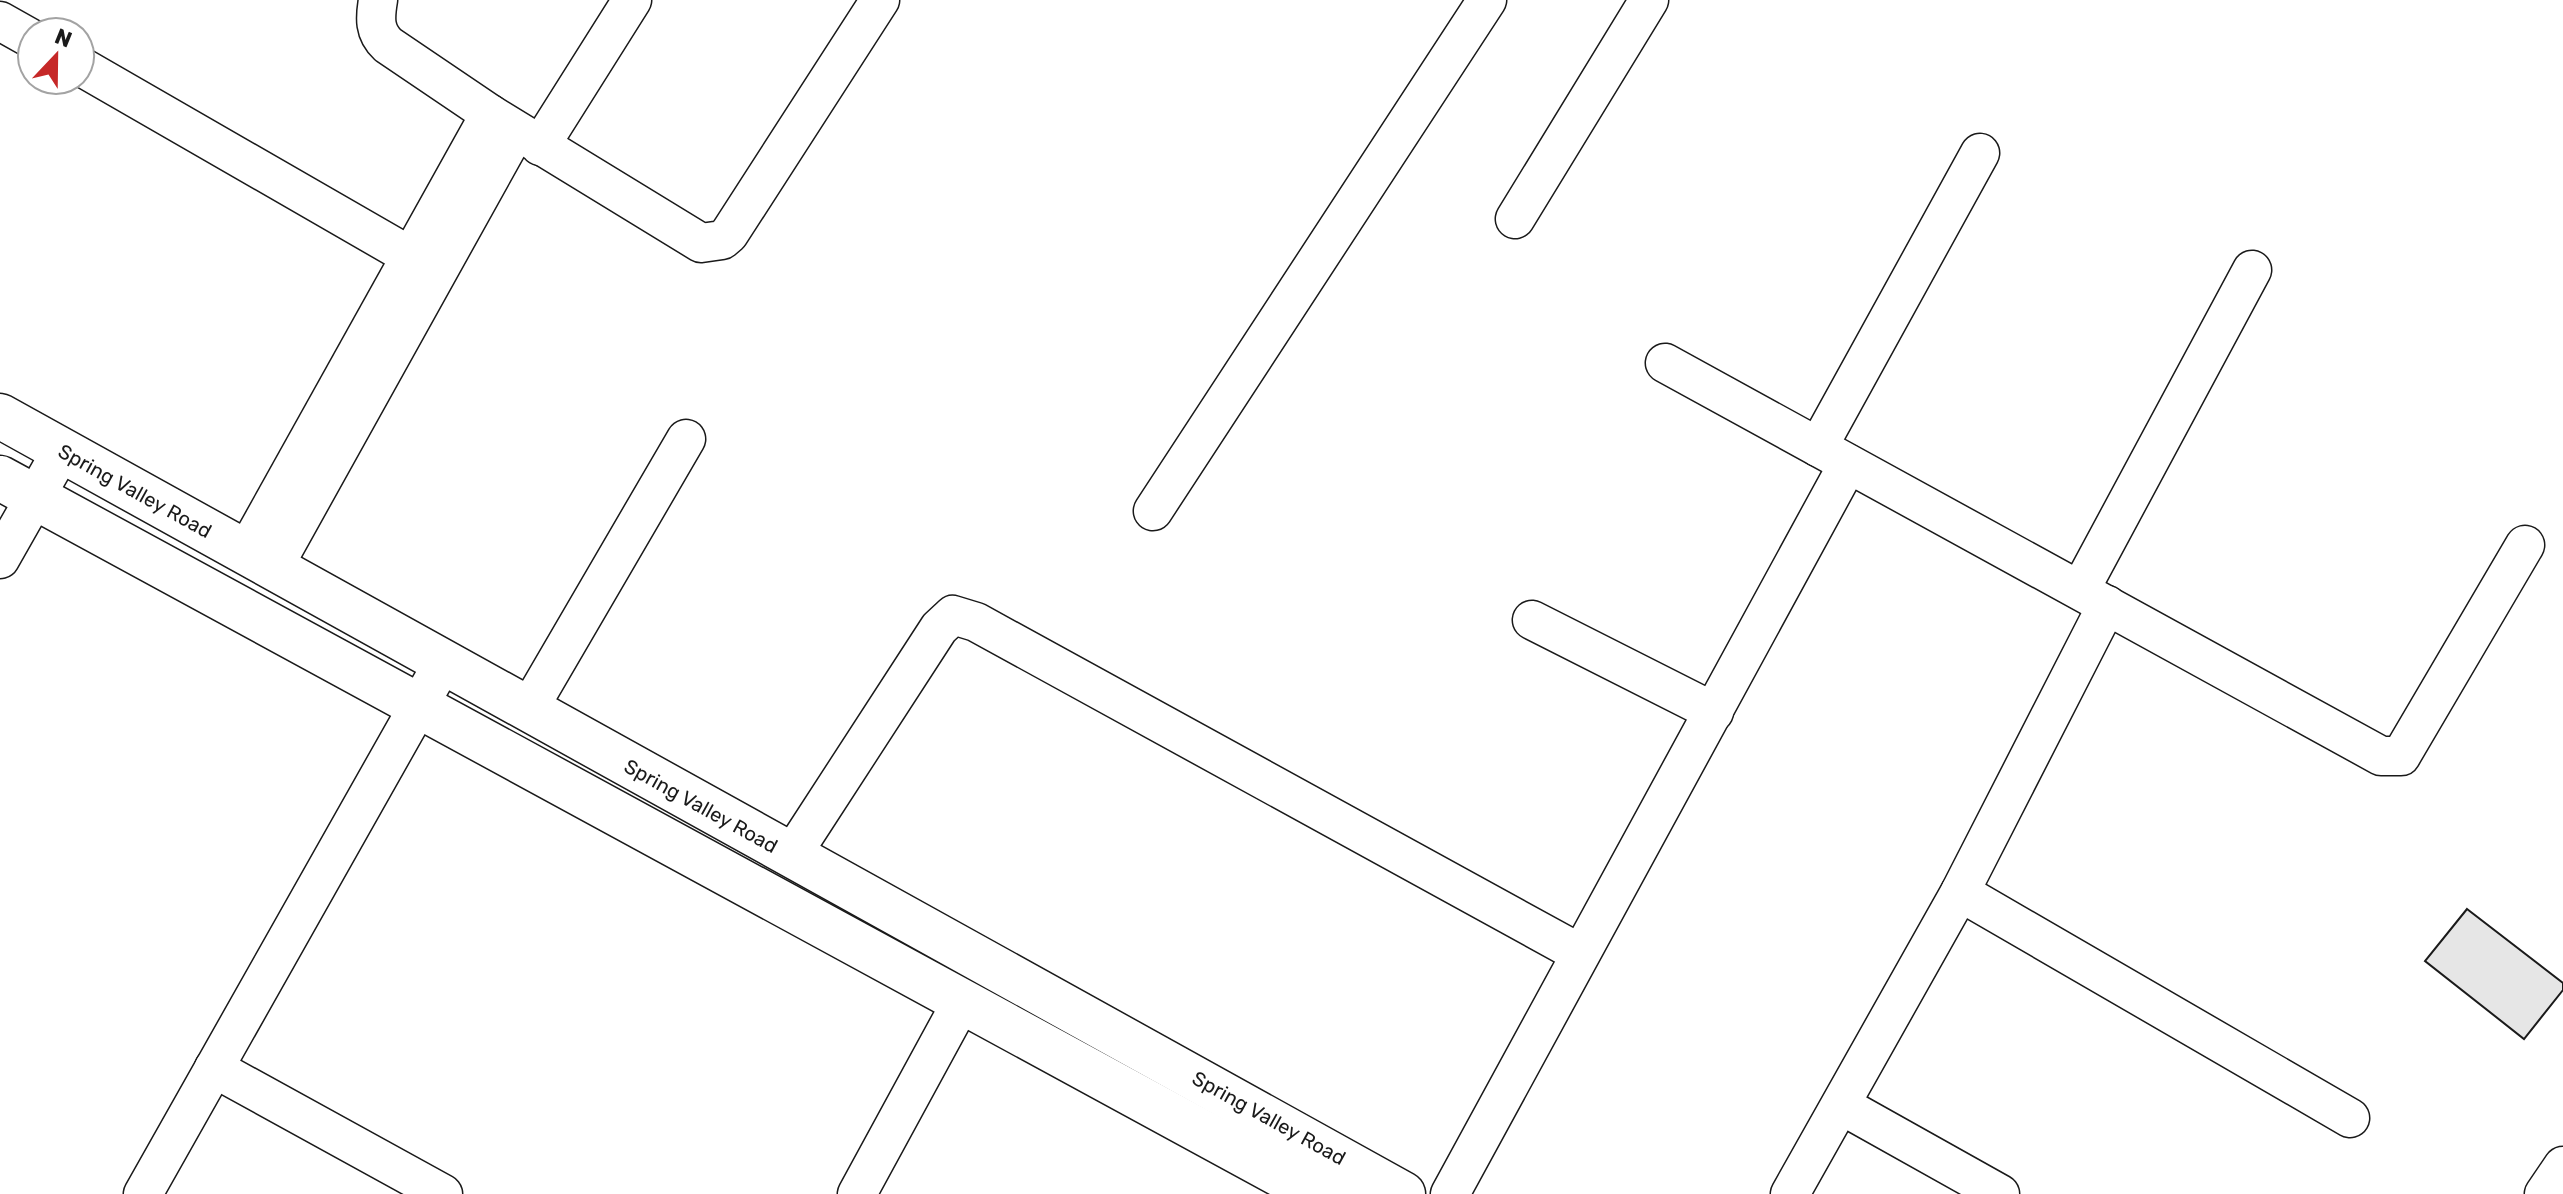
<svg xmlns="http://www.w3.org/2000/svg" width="2563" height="1194" viewBox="0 0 2563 1194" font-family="Rubik,sans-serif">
  <rect width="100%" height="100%" fill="#fff"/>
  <path fill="#e6e6e6" stroke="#1a1a1a" stroke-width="2" d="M2467 909 2563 983V990L2524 1039 2425 961Z"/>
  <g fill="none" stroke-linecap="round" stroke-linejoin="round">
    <g stroke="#1a1a1a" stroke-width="41">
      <g id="street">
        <path d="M378 0C375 18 374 32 388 45L490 114 701 243 722 240 729 234 880 0"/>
        <path d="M0 21 32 39"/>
        <path d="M80 66 410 256"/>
        <path d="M540 146 632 0"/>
        <path d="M1515 219 1649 0"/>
        <path d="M1665 363 2381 756H2401L2525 545"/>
        <path d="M1818 447 1980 153"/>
        <path d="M1153 511 1487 0"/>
        <path d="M246 552 490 114"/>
        <path d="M0 559 62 450"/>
        <path d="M273 568 516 131"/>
        <path d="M2080 590 2252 270"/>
        <path d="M1532 620 1714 712"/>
        <path d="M528 710 686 439"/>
        <path d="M791 856 939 628 953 615 976 622 1579 953"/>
        <path d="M1960 892 2350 1118"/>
        <path d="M214 1068 443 1194"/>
        <path d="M1841 1105 2000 1194"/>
        <path d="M143 1194 444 661"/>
        <path d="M857 1194 961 1003"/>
        <path d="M1343 1194 1358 1168"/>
        <path d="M1450 1194 1848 464"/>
        <path d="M1790 1194 1960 892 2107 605"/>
        <path d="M2544 1194 2563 1166"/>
      </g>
    </g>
    <g stroke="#1a1a1a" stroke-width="47">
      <g id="secondary">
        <path d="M0 416 1403 1194"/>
        <path d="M0 478 1316 1194"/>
      </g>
    </g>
    <use href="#street" stroke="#fff" stroke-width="38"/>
    <use href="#secondary" stroke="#fff" stroke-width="44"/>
  </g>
  <g text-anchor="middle" stroke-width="6" stroke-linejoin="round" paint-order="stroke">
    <g font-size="20" fill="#1a1a1a" stroke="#fff">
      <text transform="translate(135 491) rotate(29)" y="7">Spring Valley Road</text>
      <text transform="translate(701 806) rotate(29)" y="7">Spring Valley Road</text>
      <text transform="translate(1269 1118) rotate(29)" y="7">Spring Valley Road</text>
    </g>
  </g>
  <g transform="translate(56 56) rotate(22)"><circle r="38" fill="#ffffff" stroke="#a3a3a3" stroke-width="2"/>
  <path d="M0-6L14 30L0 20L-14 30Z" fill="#c62828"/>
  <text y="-12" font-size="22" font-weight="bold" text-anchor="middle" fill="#1a1a1a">N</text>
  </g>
</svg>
